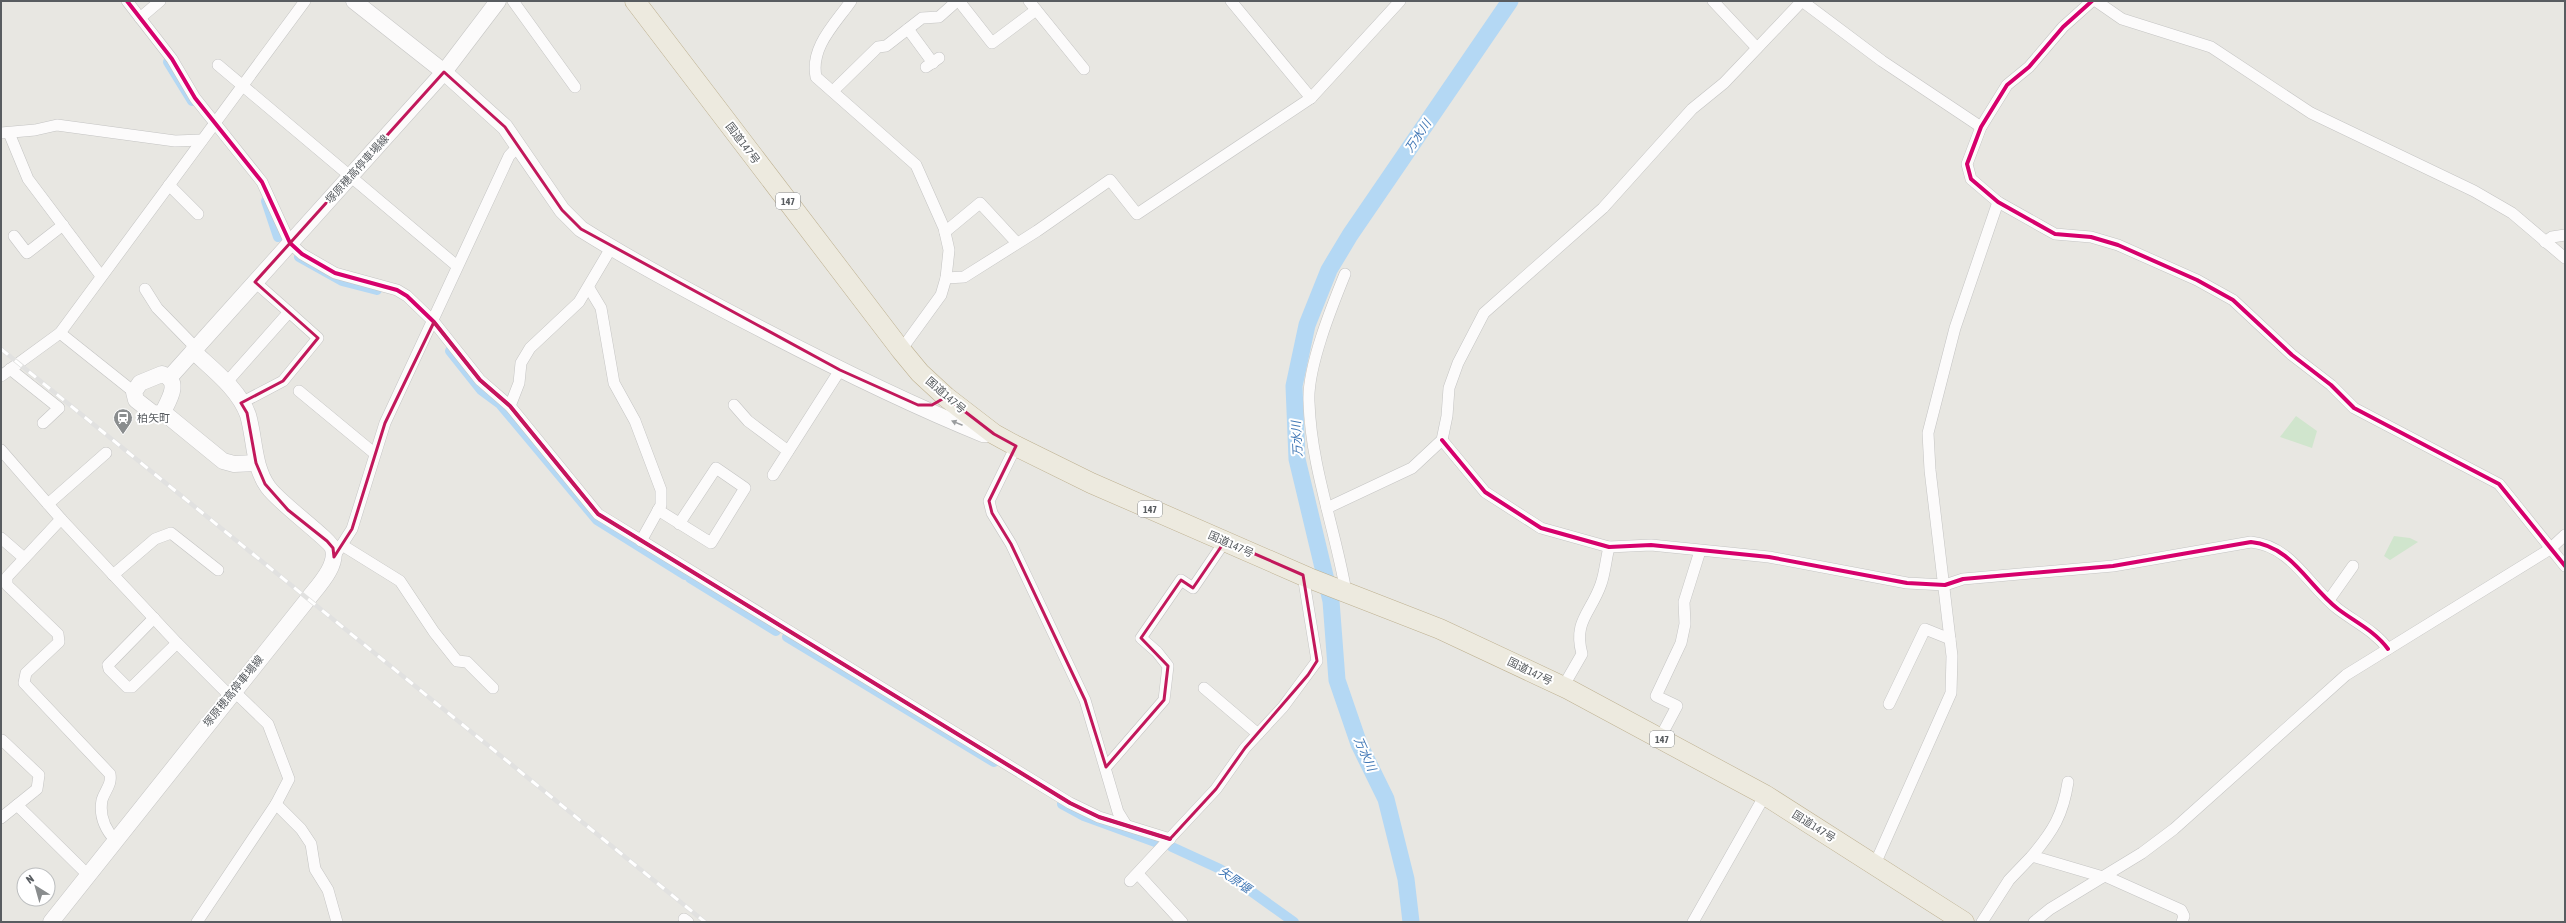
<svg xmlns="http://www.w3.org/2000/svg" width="2566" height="923" viewBox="0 0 2566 923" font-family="'Asap Condensed','Noto Sans JP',sans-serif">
  <rect width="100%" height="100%" fill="#e8e7e2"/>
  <g fill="#d0e5cd">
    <path d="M2296 416 2317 431 2312 448 2280 437Z"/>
    <path d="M2394 536 2410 538 2418 542 2390 560 2384 556Z"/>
  </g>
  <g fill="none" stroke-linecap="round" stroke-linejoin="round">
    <g stroke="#b4d8f4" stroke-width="10">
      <path d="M168 62 192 101"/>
      <path d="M266 201 278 237"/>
      <path d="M299 257 342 281 377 290"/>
      <path d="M450 351 481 390 500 404 597 520 685 575"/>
      <path d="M690 578 776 631"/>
      <path d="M787 637 994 762"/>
      <path d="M1062 804 1084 816 1158 843"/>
      <path d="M1172 847 1220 869 1294 922"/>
    </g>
    <path stroke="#b4d8f4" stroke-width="17" d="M1411 922 1406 879 1386 799 1359 744 1337 680 1331 601 1297 459 1294 386 1307 325 1329 270 1350 235 1510 1"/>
    <g stroke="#c4c4c3" stroke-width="12">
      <g id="street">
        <path d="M127 1 172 59 195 98 262 182 290 243 302 254 335 273 397 290 407 296 434 322 480 380 510 406 598 514 1070 803 1099 817 1170 839"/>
        <path d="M513 1 575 87"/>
        <path d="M851 1C835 24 810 47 816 77L916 165 944 228 949 250 946 278 941 295 901 350"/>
        <path d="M959 1 992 43 1036 10"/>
        <path d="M1029 1 1084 69"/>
        <path d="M1231 1 1311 98"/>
        <path d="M1713 1 1757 48"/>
        <path d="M1802 1 1882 61 1981 127"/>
        <path d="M2092 1 2063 27 2029 67 2007 85 1981 127 1967 164 1971 179 1998 202 2055 234 2091 237 2118 245 2197 280 2233 300 2292 355 2331 385 2354 408 2499 484 2565 566"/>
        <path d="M2096 1 2122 19 2211 47 2311 113 2474 191 2512 213 2565 258"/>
        <path d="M140 18 160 1"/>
        <path d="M908 29 933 63"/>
        <path d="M218 65 457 266"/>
        <path d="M926 67 939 58"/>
        <path d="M833 91 878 47 886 46 922 18 939 17 957 1"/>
        <path d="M1 133 35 130 57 125 175 141 202 140"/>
        <path d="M9 133 28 179 101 276"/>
        <path d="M169 185 198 214"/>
        <path d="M945 232 980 203 1017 243"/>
        <path d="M14 236 27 253 63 225"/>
        <path d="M2545 242 2552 237 2565 235"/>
        <path d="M1345 274C1332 306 1307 368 1309 402 1311 467 1335 528 1346 592"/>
        <path d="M946 278 964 277 1037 231 1110 180 1137 214 1311 98 1400 1"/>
        <path d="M589 288 601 308 614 383 635 421 661 490V505L641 541"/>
        <path d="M145 289 157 308 196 348"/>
        <path d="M60 333 134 392"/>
        <path d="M10 369 59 408 43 423"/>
        <path d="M1 376 60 333 305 1"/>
        <path d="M226 383 289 312 255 282"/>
        <path d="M299 391 374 453"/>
        <path d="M241 403 283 381 318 338 289 312"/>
        <path d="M734 405 748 421 788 451"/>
        <path d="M510 406 519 383 521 363 530 348 579 302 611 248"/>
        <path d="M1442 440 1485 492 1541 528 1609 547 1651 545 1769 557 1907 583 1945 585 1963 579 2113 566 2251 542C2292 546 2308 586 2338 609 2355 622 2375 631 2388 649"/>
        <path d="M1016 446 989 501 992 513 1011 544 1085 700 1118 812 1126 825"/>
        <path d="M1 450 61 519 177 643 226 692 239 696 268 724 289 779 276 804 197 922"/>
        <path d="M773 475 840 370"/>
        <path d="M48 504 106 453"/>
        <path d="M1327 508 1412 468 1442 440 1447 416 1449 388 1458 363 1484 313 1603 208 1692 109 1724 83 1802 1"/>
        <path d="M658 510 711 543 745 488 716 468 679 524"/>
        <path d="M61 519 7 577V585L58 634 59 642 26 673 24 683 110 774C112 785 105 790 102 800 99 816 105 829 115 840"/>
        <path d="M1 538 24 558"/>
        <path d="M342 545 400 581 434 632 457 661 467 662 493 688"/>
        <path d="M334 557 352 529 385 423 509 156 519 145"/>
        <path d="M113 575 155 539 171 533 218 570"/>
        <path d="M2329 600 2353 566"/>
        <path d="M154 618 108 665 109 669 127 687H132L177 643"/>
        <path d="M1563 687 1582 654C1573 621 1591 613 1601 584 1605 573 1606 559 1609 547"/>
        <path d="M1204 688 1258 734"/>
        <path d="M1889 704 1925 629 1950 639"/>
        <path d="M1660 738 1677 706 1656 696 1681 643 1685 624 1684 602 1700 551"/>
        <path d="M1 741 2 740 39 775 37 789 1 818"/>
        <path d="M1106 767 1164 700 1168 666 1157 652 1141 638 1181 580 1193 588 1225 541"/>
        <path d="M2068 782C2063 815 2053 831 2032 856L2103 877"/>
        <path d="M276 804 301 829 311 844 315 869 328 890 337 922"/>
        <path d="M17 805 88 875"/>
        <path d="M1875 864 1951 693 1952 656 1930 470 1928 433 1955 328 1998 202"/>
        <path d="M1138 874 1182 922"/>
        <path d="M2105 876 2181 910 2184 916 2182 922"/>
        <path d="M1130 881 1216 789 1245 748 1283 707 1317 661 1303 575"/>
        <path d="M684 919 688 922"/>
        <path d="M1693 922 1765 795"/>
        <path d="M1982 922 2009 880 2032 856"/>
        <path d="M2034 922 2050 909 2142 853 2174 829 2346 675 2550 549 2565 535"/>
      </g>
    </g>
    <g stroke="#c5c5c4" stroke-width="17">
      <g id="secondary">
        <path d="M498 1 444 72 505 127 562 210 581 229C638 265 699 297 759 328 832 366 906 403 983 434H992"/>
        <path d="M162 374C181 381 170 398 163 412L154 414 136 400 134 392 140 383Z"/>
        <path d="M170 377 444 72 354 1"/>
        <path d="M163 412 223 461 234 464 256 463"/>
        <path d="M51 922 308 599C317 587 338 566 333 549 331 540 279 503 268 487 253 466 255 439 248 415 239 389 212 369 193 351"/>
      </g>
    </g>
    <g stroke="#beb191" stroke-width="21">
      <path id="highway" d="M635 1 901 350 920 373 946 397 994 434 1016 446 1091 483 1309 578 1440 629 1568 689 1765 795 1964 922"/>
    </g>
    <use href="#street" stroke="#fcfbfb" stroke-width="11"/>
    <use href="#secondary" stroke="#fcfbfb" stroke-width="16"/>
    <use href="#highway" stroke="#edeadf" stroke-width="20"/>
    <g stroke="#e1e1e0" stroke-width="4.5">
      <path id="rail" d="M1 349 705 922"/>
    </g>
    <use href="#rail" stroke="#fff" stroke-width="3" stroke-dasharray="9" stroke-linecap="butt"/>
    <g stroke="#fff" stroke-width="6">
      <g id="cycleway">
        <path d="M127 1 172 59 195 98 262 182 290 243 302 254 335 273 397 290 407 296 434 322 480 380 510 406 598 514 1070 803 1099 817 1170 839"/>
        <path d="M2092 1 2063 27 2029 67 2007 85 1981 127 1967 164 1971 179 1998 202 2055 234 2091 237 2118 245 2197 280 2233 300 2292 355 2331 385 2354 408 2499 484 2565 566"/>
        <path d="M1442 440 1485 492 1541 528 1609 547 1651 545 1769 557 1907 583 1945 585 1963 579 2113 566 2251 542C2292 546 2308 586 2338 609 2355 622 2375 631 2388 649"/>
      </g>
    </g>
    <use href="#cycleway" stroke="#d6006c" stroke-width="4"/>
  </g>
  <defs><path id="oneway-solid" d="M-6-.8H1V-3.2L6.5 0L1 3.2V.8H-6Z"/></defs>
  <use fill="#9a9c9e" href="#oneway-solid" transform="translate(957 423) rotate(-158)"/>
  <path fill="none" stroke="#c2185b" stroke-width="3" stroke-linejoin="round" d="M444 72 505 127 562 210 581 229 840 370 918 405H932L946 397 994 434 1016 446 989 501 992 513 1011 544 1085 700 1106 767 1164 700 1168 666 1141 638 1181 580 1193 588 1225 541 1303 575 1317 661 1308 675 1245 748 1216 789 1170 839 1099 817 1070 803 598 514 510 406 480 380 434 322 385 423 352 529 334 557 333 548 327 541 288 510 265 484 256 463 247 413 241 403 283 381 318 338 255 282Z"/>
  <defs>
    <g id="station-pin" transform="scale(1)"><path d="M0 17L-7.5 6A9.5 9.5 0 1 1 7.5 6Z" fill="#8a8d8e" stroke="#fff"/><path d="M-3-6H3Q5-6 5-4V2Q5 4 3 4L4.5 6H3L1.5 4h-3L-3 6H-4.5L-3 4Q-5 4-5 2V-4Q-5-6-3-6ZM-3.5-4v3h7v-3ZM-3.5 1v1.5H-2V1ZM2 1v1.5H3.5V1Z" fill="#fff"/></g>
  </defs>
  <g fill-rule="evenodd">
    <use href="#station-pin" x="123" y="418"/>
  </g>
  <g text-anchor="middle" stroke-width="4" stroke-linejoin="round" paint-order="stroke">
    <g fill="#fff" stroke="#8a8d90" stroke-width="1">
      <rect x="776" y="193" width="24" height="16" rx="3"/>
      <rect x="1138" y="501" width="24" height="16" rx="3"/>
      <rect x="1650" y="731" width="24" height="16" rx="3"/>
    </g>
    <g font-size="10" font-weight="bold" fill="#585c60">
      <text x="788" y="205">147</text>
      <text x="1150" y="513">147</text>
      <text x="1662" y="743">147</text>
    </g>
    <g font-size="11" fill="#585c60" stroke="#fff">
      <text transform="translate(743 143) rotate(53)" y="4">国道147号</text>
      <text transform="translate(357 169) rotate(-48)" y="4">塚原穂高停車場線</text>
      <text transform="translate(946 395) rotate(41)" y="4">国道147号</text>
      <text transform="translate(1231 544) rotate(24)" y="4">国道147号</text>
      <text transform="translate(1530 671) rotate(26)" y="4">国道147号</text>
      <text transform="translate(233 691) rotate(-51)" y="4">塚原穂高停車場線</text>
      <text transform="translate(1814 826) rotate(32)" y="4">国道147号</text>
    </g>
    <g font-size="11" fill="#585c60" stroke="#fff" text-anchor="start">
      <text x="137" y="422">柏矢町</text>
    </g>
    <g font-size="12" font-style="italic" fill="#4077b5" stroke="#fff">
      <text transform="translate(1418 136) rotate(-56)" y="4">万水川</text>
      <text transform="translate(1297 439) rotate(-93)" y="4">万水川</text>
      <text transform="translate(1365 754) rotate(66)" y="4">万水川</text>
      <text transform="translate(1235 880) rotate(35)" y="4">矢原堰</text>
    </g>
  </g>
  <rect width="2566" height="923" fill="none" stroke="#585c60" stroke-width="4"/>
  <g transform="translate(36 887) rotate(323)"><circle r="19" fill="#ffffff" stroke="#bcbebf"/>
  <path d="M0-3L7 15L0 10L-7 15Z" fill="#8a8d8e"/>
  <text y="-6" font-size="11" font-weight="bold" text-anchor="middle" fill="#585c60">N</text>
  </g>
</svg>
